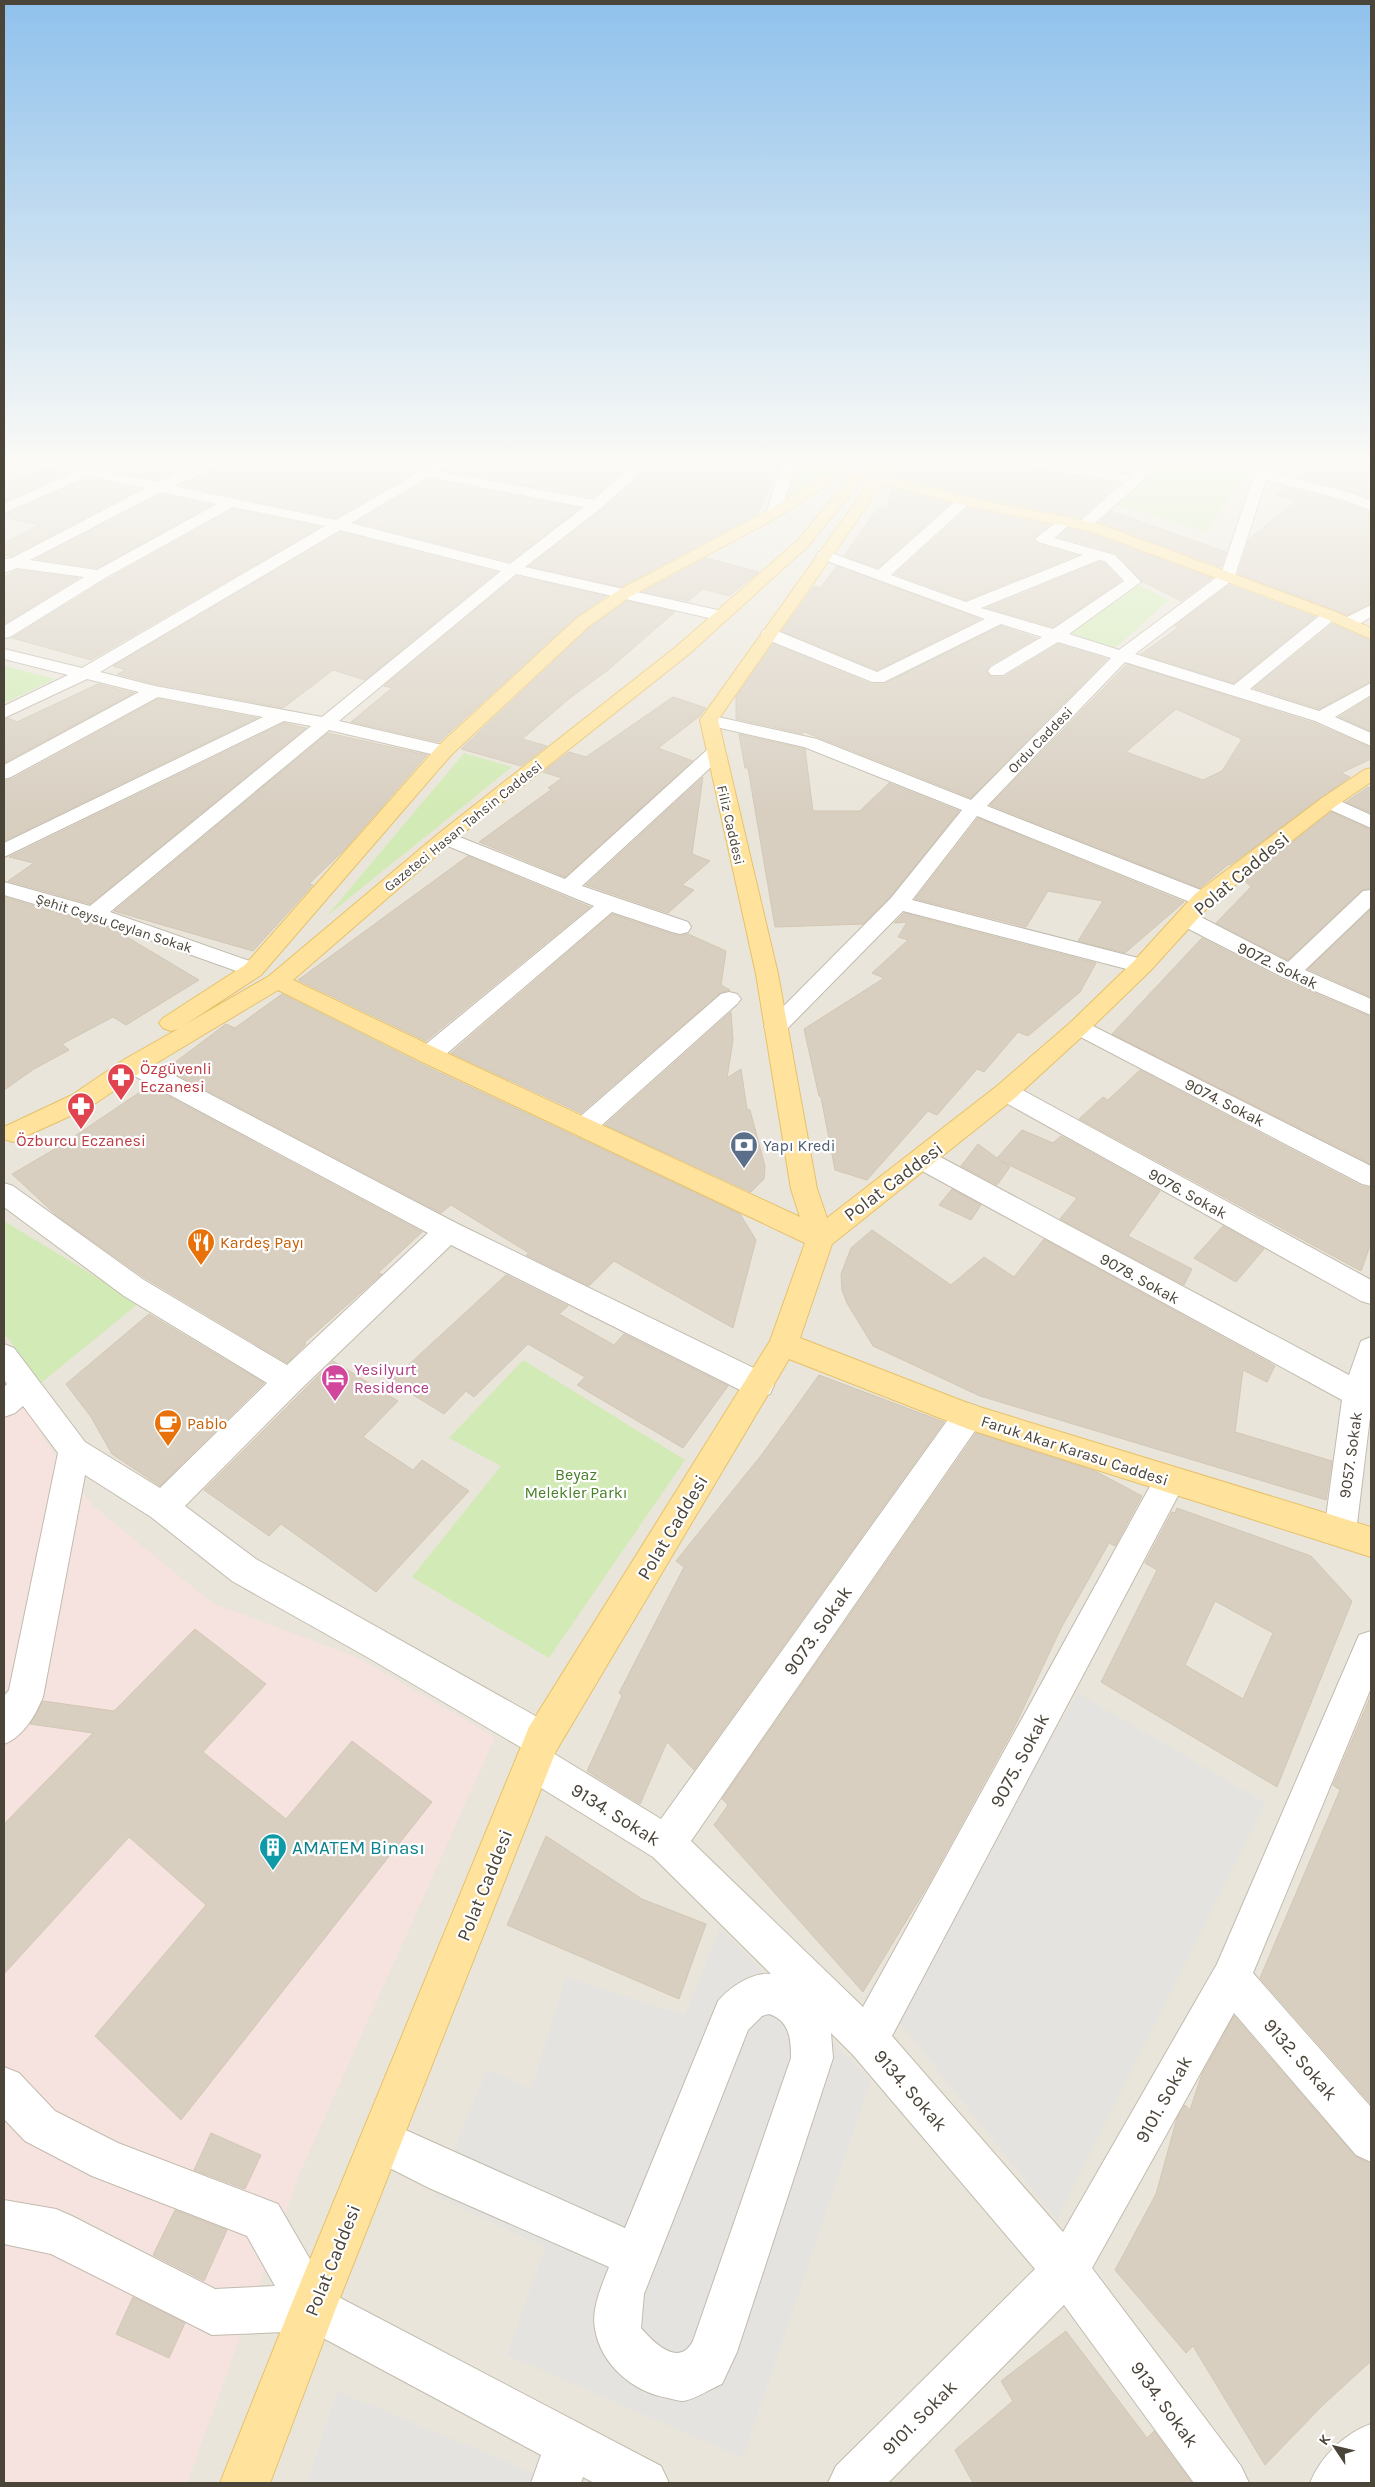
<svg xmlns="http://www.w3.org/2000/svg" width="1375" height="2487" viewBox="0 0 1375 2487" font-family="Karla,sans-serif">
  <rect width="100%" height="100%" fill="#f6f3ec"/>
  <rect fill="#eae5da" x="4" y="463" width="1367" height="2020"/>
  <path fill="#f6e3e0" d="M4 1368 47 1444 93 1506 212 1603 358 1658 495 1737 301 2170 187 2483H4Z"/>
  <g fill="#d2eab5">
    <path d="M794 463H834L820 479 782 503Z"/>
    <path d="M1156 463H1178L1245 474 1206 532 1117 505Z"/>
    <path d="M1139 585 1169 600 1114 649 1069 632Z"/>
    <path d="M4 666 55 679 4 703Z"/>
    <path d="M464 753 512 767 327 916Z"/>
    <path d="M4 1221 139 1303 41 1383 4 1333Z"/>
    <path d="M523 1360 685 1460 549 1658 412 1577 501 1466 449 1438Z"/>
  </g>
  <g fill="#e5e3e0">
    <path d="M1078 1693 1266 1803 1057 2220 889 2009Z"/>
    <path d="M720 1928 871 2080 743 2458 507 2355 545 2247 435 2196 487 2069 531 2089 566 1977 685 2015Z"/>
    <path d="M337 2391 558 2483H307Z"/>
  </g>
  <g fill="#d8cfc1" stroke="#d3c7b4" fill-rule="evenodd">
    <path d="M71 463H200L157 480 99 468 92 464Z"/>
    <path d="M224 463H431L336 518 179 485 221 468Z"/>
    <path d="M452 463H634L592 498 444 470Z"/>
    <path d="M653 463H780L758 514 621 587 529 566 602 509Z"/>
    <path d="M899 463H1021L1030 469 1120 483 1080 518 965 495 895 477Z"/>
    <path d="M1063 463H1139L1130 473Z"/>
    <path d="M1315 463H1371V499L1351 491 1297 477Z"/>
    <path d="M41 468 67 474 4 502V485Z"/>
    <path d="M88 478 140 489 12 556 4 555V543L39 525 4 517V515Z"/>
    <path d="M428 479 580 508 510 562 356 522Z"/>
    <path d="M1286 487 1340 501 1371 512V603L1347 615 1238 574 1249 539 1296 501 1275 496Z"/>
    <path d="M892 489 950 503 878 568 844 556 879 507 887 509Z"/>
    <path d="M161 494 212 505 97 568 36 559Z"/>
    <path d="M968 508 1050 525 1034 538V540L1037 544 1077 555 966 600 895 574Z"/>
    <path d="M233 509 320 527 91 660 12 638 106 580Z"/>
    <path d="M1111 511 1226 552 1221 567 1099 522Z"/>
    <path d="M1068 528 1089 533 1212 578 1181 601 1142 581 1116 553 1058 537Z"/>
    <path d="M340 532 497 572 365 680 333 670 283 708 155 684 117 674 126 670 113 666Z"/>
    <path d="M706 558 759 572 729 596 703 589 688 601 643 592Z"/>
    <path d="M1099 562 1104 563 1121 581 1053 627 987 608Z"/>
    <path d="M837 566 980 619 877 670 782 631 814 586 820 588Z"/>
    <path d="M17 570 79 578 4 624V577Z"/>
    <path d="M516 576 606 596 575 618 439 742 351 722 392 688 384 686Z"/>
    <path d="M1229 585 1315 617 1234 683 1141 654 1179 627 1175 626Z"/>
    <path d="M627 601 675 612 608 670 570 698 522 739 547 746 521 766 461 749 589 628Z"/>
    <path d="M1332 624 1371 641V681L1319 709 1254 688Z"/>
    <path d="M1001 626 1037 638 990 665 986 671 991 677H1004L1058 644 1107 659 971 798 802 731 803 734 736 719V697L773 644 871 684H884Z"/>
    <path d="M1127 664 1314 723 1371 748V759L1341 773 1350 777 1230 865 1229 864 1200 888 990 805ZM1176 709 1242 739 1222 771 1203 780 1126 752Z"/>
    <path d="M98 684 134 693 4 763V720L8 718 17 722Z"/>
    <path d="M673 697 706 708 700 716 658 748 693 761 565 877 479 842 552 789 548 788 562 778 543 772 569 752 586 757Z"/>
    <path d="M1371 697V731L1339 717Z"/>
    <path d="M158 699 257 718 4 841V781L12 779Z"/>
    <path d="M284 723 306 728 90 904 8 881 34 863 9 857Z"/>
    <path d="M328 733 427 755 344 850 309 884 313 885 253 951 114 911Z"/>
    <path d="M739 734 805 749 813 811H860L889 783 959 811 890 897 863 924 775 927 748 768H745Z"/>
    <path d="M703 777 692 854 710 861 682 885 694 890 668 913 586 885Z"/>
    <path d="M1368 787 1371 788V813L1346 802Z"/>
    <path d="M1331 812 1371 830V888L1362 890 1288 960 1216 923 1251 887 1244 880Z"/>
    <path d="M978 818 1184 902 1125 953 1078 941 1103 901 1048 891 1026 927 915 899Z"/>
    <path d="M468 856 590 907 426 1041 298 980Z"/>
    <path d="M4 897 115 930 199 980 126 1025 113 1017 62 1044 69 1050 34 1069 4 1090Z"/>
    <path d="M1371 909V997L1308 969Z"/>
    <path d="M904 913 1096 963 1080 992 1028 1036 1018 1032 984 1072 977 1069 937 1115 928 1111 867 1180 835 1170 821 1097 819 1096 804 1029 884 978 872 973 908 940 898 937 907 922 894 923Z"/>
    <path d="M612 914 672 934 680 936 688 934 726 951 721 985 730 990 720 993 581 1113 451 1053Z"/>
    <path d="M1202 938 1281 979 1371 1017V1164L1112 1034Z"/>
    <path d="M282 994 419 1063 740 1214 756 1240 733 1328 614 1261 589 1286 526 1255 529 1253 451 1205 441 1213 166 1069 226 1024 235 1028Z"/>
    <path d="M731 1012 733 1040 727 1078 741 1069 747 1109 750 1110 765 1166 764 1179 751 1192 605 1125Z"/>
    <path d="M1140 1070 1361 1186 1371 1188V1243L1361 1271 1079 1119 1103 1097 1108 1100Z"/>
    <path d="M149 1086 422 1232 378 1273 382 1274 304 1343 306 1344 287 1363 145 1278 57 1216 12 1174 60 1146Z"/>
    <path d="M1022 1130 1053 1143 1061 1136 1160 1191 1128 1236 1192 1269 1184 1285 1060 1219 1077 1198 1001 1161 1010 1167 997 1185 961 1166 978 1144 997 1158Z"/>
    <path d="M952 1189 981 1205 971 1220 939 1205Z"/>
    <path d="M1223 1226 1264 1249 1236 1282 1194 1258Z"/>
    <path d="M872 1230 951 1285 984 1257 1014 1277 1044 1239 1275 1366 1267 1382 1243 1370 1235 1432 1332 1461 1326 1500 980 1396 873 1346 847 1303 842 1290 841 1274 851 1248Z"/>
    <path d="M506 1275 568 1306 559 1314 614 1345 624 1334 728 1386 683 1448 577 1385 585 1377 528 1344 474 1397 466 1391 444 1414 391 1381Z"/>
    <path d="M149 1314 264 1383 160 1486 112 1454 91 1417 66 1384Z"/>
    <path d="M333 1361 398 1401 363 1437 413 1470 422 1460 469 1491 376 1592 281 1524 269 1536 204 1490Z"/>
    <path d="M819 1375 944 1422 694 1770 667 1742 640 1804 587 1771 622 1696 619 1693 684 1567 676 1561 763 1453Z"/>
    <path d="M976 1433 1095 1471 1142 1496 1115 1546 1109 1543 1061 1628 1013 1730 928 1885 863 1992 714 1825 728 1805 722 1799Z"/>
    <path d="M1177 1508 1311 1556 1352 1601 1277 1787 1101 1682 1157 1570 1145 1563 1172 1512 1175 1513ZM1215 1601 1273 1633 1243 1699 1185 1665Z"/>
    <path d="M195 1629 266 1684 203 1752 286 1819 352 1741 432 1802 181 2120 95 2036 206 1905 129 1837 4 1974V1824L93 1733 30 1724 43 1701 114 1711Z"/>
    <path d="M1371 1695V2104L1260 1978 1340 1790 1333 1785Z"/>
    <path d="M546 1836 642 1899 706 1924 679 1999 507 1925Z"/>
    <path d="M1234 2016 1355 2156 1371 2164V2361L1323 2405 1265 2465 1193 2346 1186 2353 1115 2270 1156 2194 1177 2118 1185 2105 1190 2110 1202 2074Z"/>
    <path d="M211 2133 261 2155 245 2189 194 2170Z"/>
    <path d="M175 2210 227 2230 204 2281 153 2255Z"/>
    <path d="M133 2297 185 2323 169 2358 116 2334Z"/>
    <path d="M1066 2331 1147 2438 1154 2431 1192 2483H973L955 2450 1013 2401 1001 2381Z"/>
  </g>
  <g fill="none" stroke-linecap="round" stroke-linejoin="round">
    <g stroke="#c2bbae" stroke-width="2">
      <g id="minor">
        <path d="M38 463H63L85 467 91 466 98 470 157 482 204 463H222L220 466 173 486 336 520 434 463H450L439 471 593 500 636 463H651L601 508 525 567 722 611 728 613 730 616 728 619 722 621 516 574 339 721 451 747 453 751 451 755 444 757 329 730 110 912 261 965 264 970 261 975 253 977 119 929 4 895V882L90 906 311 726 284 721 4 857V843L263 717 158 697 11 777 4 779V765L139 692 87 679 4 718V706L68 675 4 659V649L82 668 325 526 233 507 105 578 10 637 4 638V626L84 577 17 568 4 573 5 559 12 558 146 488 88 476 4 513V504L73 473 40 466ZM428 477 584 507 510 564 351 523ZM161 492 217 504 97 570 30 560ZM340 530 501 571 322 717 155 686 100 672Z"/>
        <path d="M782 463H796L780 514 773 518 766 514Z"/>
        <path d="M1023 463H1053L1131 475 1141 463H1155L1140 483 1089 528H1079L1077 525 1079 522 1124 482 1030 467Z"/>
        <path d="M1282 463H1301L1299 466 1276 474 1351 493 1371 501V510L1341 499 1266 480 1234 579 1135 654 1234 685 1324 612H1336L1338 615 1336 618 1250 689 1319 711 1371 683V695L1335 717 1371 733V746L1315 721 1125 662 987 806 1211 894 1214 899 1211 904 1203 905 1195 904 977 816 912 900 1150 961 1153 966 1150 971 1142 973 903 911 784 1032 776 1035 768 1032 764 1027 768 1022 891 898 962 810 804 747 703 724 700 720 703 716 709 715 817 739 971 800 1111 658 1058 642 1003 675H991L988 671 991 667 1042 637 1001 624 884 682H872L763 638 761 634 763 630H775L877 672 985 619 819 558 816 555 819 552H829L878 570 959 498H969L971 501 969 504 891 575 966 602 1083 555 1038 542 1035 539 1062 518H1072L1074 521 1054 538 1115 555 1141 582 1069 634 1119 650 1221 574 1254 475 1256 472ZM1099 560 1105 561 1124 581 1053 629 981 608Z"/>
        <path d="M1371 605V617C1362 622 1354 629 1343 627L1341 623 1343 619Z"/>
        <path d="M715 747 722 749 724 753 722 757 582 886 688 922 691 927 688 932 680 934 672 932 612 912 438 1061 429 1063 420 1061 417 1055 420 1049 594 906 438 842 435 838 438 834 445 832 452 834 565 879 708 749Z"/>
        <path d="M1329 796 1371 815V828L1322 806 1319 802 1322 798Z"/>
        <path d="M1371 890V907L1305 970 1371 999V1015L1282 977 1179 924 1176 919 1179 914 1187 912 1195 914 1288 962 1363 891Z"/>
        <path d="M729 992 737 994 741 999 737 1004 593 1133 584 1136 575 1133 571 1127 575 1121 721 994Z"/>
        <path d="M1079 1019 1371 1166V1186L1362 1184 1071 1032 1067 1027 1071 1022Z"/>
        <path d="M134 1057 143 1059 458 1224 770 1376 774 1385 770 1394 759 1397 748 1394 451 1245 300 1390 185 1506 256 1559 555 1727 560 1740 553 1753 661 1819 957 1407 968 1403 979 1407 983 1416 979 1425 691 1841 863 2007 1159 1470 1170 1466 1181 1470 1186 1480 1181 1490 892 2036 1063 2232 1217 1964 1359 1635 1371 1631V1688L1253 1973 1371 2107V2162L1356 2155 1234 2013 1092 2268 1241 2466 1249 2483H1194L1064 2305 888 2483H828L836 2466 1035 2269 853 2055 831 2033 833 2058 737 2352 722 2384C710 2389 696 2399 683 2401 679 2401 673 2399 668 2398 633 2392 601 2365 595 2329 591 2309 602 2285 609 2267L429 2188 366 2156 359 2141 366 2126 381 2119 625 2228 718 2001C730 1987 752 1972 771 1974L653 1857 520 1775 515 1762 522 1748 367 1657 232 1581 151 1517 85 1475 43 1697C35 1716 23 1737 4 1744V1696L9 1690 58 1453 23 1406 15 1413 4 1417V1387L7 1384 4 1379V1344L14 1348 85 1442 160 1488 267 1383 124 1296 4 1207V1183L13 1186 144 1280 287 1365 428 1233 125 1071 122 1065 125 1059ZM769 2014C790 2021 791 2039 791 2058L693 2341C679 2368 654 2343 641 2328L644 2294 748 2030 762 2016Z"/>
        <path d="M1006 1084 1015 1086 1371 1280V1304L1361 1301 997 1098 994 1092 997 1086Z"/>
        <path d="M922 1150 931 1152 1349 1375 1361 1341 1371 1337V1409L1356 1532 1352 1542 1340 1547 1328 1542 1324 1532 1342 1400 913 1166 909 1159 913 1152Z"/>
        <path d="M4 2067 19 2073 55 2111 118 2143 278 2204 329 2292 661 2466 669 2483H594L583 2477 581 2483H531L541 2455 310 2331 212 2335 51 2254 4 2244V2200L56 2209 72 2216 215 2289 275 2286 247 2236 92 2176 25 2141 4 2119Z"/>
        <path d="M1371 2424 1370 2483H1310C1320 2457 1345 2433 1371 2424Z"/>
      </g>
    </g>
    <g stroke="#e6c16a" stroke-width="2">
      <path id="major" d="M836 463H850L832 482 778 517 631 596 588 627 451 755 261 975 186 1024 269 976 438 834 677 646 798 540 862 463H876L878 468 880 463H894L887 477 965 497 1099 524 1336 612 1371 628V639L1324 618 1090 531 964 505 882 484 718 720 778 974 817 1189 827 1218 997 1086 1071 1022 1134 961 1195 894 1322 798 1364 770 1371 768V782L1336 806 1211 904 1150 971 1087 1032 1015 1098 832 1244 800 1338 973 1405 1371 1527V1557L968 1429 789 1359 556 1751 336 2308 270 2483H220L290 2308 529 1727 770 1341 805 1243 420 1061 278 990 143 1071 90 1107 13 1142 4 1139V1127L72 1095 125 1059 178 1029 171 1031 163 1028 159 1023 163 1018 245 965 437 747 576 619 619 590 768 511 822 476ZM868 473 872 479 700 720 756 974 791 1189 800 1217 438 1049 293 980 452 842 689 654 808 546Z"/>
    </g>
    <use href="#minor" fill="#fff" fill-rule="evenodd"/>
    <use href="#major" fill="#ffe39c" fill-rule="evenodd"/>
  </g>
  <linearGradient id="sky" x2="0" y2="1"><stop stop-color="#8fc1ec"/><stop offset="0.57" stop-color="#fbfaf6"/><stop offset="1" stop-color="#fbfaf6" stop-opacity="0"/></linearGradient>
  <rect width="1375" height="811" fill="url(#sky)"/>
  <defs>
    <g id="pharmacy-pin" transform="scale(1.4375)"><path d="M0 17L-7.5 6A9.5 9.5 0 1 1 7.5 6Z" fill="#e0444e" stroke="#fff"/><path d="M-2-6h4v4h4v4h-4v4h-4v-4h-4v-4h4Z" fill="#fff"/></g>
    <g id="bank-pin" transform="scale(1.4375)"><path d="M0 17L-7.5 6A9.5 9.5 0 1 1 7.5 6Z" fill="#5c6f8a" stroke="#fff"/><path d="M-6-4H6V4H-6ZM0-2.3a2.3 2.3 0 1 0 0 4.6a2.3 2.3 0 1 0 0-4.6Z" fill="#fff"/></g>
    <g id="restaurant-pin" transform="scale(1.4375)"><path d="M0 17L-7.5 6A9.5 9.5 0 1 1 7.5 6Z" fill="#e8710a" stroke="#fff"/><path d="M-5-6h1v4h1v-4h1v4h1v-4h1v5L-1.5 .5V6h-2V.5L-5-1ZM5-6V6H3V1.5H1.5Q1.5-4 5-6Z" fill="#fff"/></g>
    <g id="hotel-pin" transform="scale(1.4375)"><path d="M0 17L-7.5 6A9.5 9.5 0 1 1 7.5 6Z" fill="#d1479c" stroke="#fff"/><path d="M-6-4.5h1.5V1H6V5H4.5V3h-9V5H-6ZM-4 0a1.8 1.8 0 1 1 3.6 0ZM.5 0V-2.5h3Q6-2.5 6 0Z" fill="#fff"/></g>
    <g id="cafe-pin" transform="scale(1.4375)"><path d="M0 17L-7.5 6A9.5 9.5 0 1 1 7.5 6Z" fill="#e8710a" stroke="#fff"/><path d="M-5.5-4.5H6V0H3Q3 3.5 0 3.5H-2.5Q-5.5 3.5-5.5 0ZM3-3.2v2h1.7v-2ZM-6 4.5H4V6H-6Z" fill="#fff"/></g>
    <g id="building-pin" transform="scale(1.4375)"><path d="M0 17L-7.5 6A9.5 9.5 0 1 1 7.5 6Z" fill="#0f9aa8" stroke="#fff"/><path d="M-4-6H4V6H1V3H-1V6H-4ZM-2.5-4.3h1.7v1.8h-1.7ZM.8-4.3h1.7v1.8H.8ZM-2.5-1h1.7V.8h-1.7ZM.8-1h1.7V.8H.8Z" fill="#fff"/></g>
  </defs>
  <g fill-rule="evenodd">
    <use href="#pharmacy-pin" x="121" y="1077"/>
    <use href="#pharmacy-pin" x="81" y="1106"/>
    <use href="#bank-pin" x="744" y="1145"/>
    <use href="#restaurant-pin" x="201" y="1242"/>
    <use href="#hotel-pin" x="335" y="1378"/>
    <use href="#cafe-pin" x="168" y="1423"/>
    <use href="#building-pin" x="273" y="1847"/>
  </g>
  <g text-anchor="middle" stroke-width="4.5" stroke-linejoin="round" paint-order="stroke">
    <g font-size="14" fill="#4b4439" stroke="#fff">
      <text transform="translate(1040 740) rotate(-46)" y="5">Ordu Caddesi</text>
      <text transform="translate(731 825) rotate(77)" y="5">Filiz Caddesi</text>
      <text transform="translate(463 826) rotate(-39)" y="5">Gazeteci Hasan Tahsin Caddesi</text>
      <text transform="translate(114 923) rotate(18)" y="5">Şehit Ceysu Ceylan Sokak</text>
    </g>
    <g font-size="16" fill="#4b4439" stroke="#fff">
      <text transform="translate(1278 965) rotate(26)" y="6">9072. Sokak</text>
      <text transform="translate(1225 1102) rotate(27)" y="6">9074. Sokak</text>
      <text transform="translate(1188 1193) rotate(29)" y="6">9076. Sokak</text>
      <text transform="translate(1140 1278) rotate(29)" y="6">9078. Sokak</text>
      <text transform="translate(1075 1450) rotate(18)" y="6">Faruk Akar Karasu Caddesi</text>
      <text transform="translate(1350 1455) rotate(-82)" y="6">9057. Sokak</text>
    </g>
    <g font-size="16" fill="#be3a42" stroke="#fff" text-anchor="start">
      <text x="140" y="1074">Özgüvenli<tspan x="140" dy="18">Eczanesi</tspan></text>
      <text x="81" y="1146" text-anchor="middle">Özburcu Eczanesi</text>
    </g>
    <g font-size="16" fill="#4e5e75" stroke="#fff" text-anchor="start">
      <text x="763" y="1151">Yapı Kredi</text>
    </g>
    <g font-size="16" fill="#c56008" stroke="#fff" text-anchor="start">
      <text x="220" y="1248">Kardeş Payı</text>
      <text x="187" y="1429">Pablo</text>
    </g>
    <g font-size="16" fill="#b23c85" stroke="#fff" text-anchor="start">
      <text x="354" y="1375">Yesilyurt<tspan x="354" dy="18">Residence</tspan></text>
    </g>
    <g font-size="16" fill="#4a7f2a" stroke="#fff">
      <text x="576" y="1480">Beyaz<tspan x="576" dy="18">Melekler Parkı</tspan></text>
    </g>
    <g font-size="19" fill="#4b4439" stroke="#fff">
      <text transform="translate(1241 873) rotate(-40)" y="7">Polat Caddesi</text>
      <text transform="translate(893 1181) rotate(-37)" y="7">Polat Caddesi</text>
      <text transform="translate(672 1527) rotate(-59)" y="7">Polat Caddesi</text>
      <text transform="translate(817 1630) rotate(-55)" y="7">9073. Sokak</text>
      <text transform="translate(1019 1760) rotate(-62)" y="7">9075. Sokak</text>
      <text transform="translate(616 1814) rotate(32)" y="7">9134. Sokak</text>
      <text transform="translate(484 1885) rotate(-68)" y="7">Polat Caddesi</text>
      <text transform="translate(1301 2059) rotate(49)" y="7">9132. Sokak</text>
      <text transform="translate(911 2090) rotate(49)" y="7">9134. Sokak</text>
      <text transform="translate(1163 2099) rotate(-61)" y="7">9101. Sokak</text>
      <text transform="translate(332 2260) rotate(-68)" y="7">Polat Caddesi</text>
      <text transform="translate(1165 2404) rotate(54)" y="7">9134. Sokak</text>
      <text transform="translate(919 2417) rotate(-45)" y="7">9101. Sokak</text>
    </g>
    <g font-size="19" fill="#0d838f" stroke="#fff" text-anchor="start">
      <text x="292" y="1854">AMATEM Binası</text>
    </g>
  </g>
  <rect width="1375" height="2487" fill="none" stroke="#4b4439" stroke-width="10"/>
  <g transform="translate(1335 2447) rotate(305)" stroke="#ffffff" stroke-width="4" paint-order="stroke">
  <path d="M0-4L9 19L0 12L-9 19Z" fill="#4b4439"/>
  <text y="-8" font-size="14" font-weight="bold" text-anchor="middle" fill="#4b4439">K</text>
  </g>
</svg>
